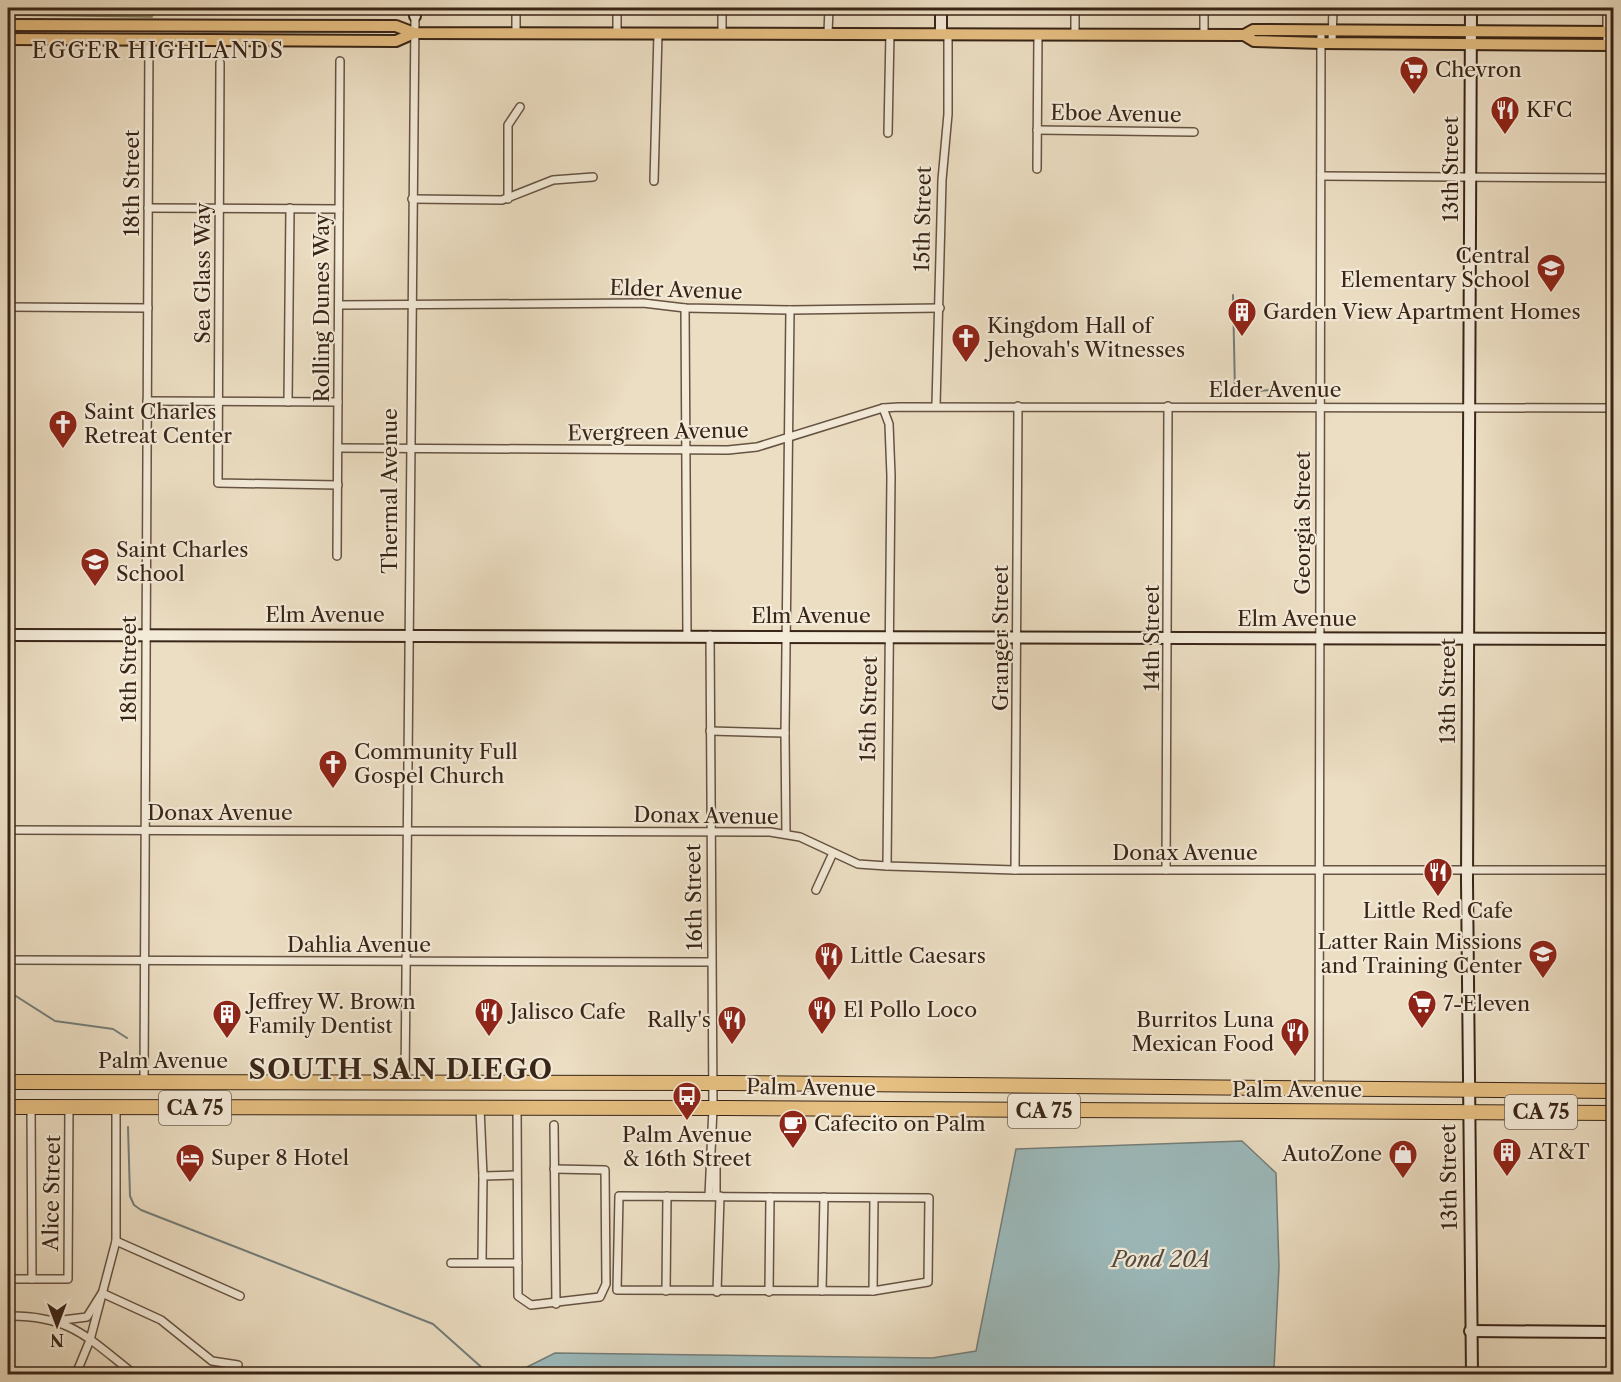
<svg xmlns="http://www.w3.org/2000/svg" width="1621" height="1382" viewBox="0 0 1621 1382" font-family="'Libre Caslon Text',serif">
  <rect width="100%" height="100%" fill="#ecdec3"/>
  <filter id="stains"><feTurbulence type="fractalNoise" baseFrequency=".00333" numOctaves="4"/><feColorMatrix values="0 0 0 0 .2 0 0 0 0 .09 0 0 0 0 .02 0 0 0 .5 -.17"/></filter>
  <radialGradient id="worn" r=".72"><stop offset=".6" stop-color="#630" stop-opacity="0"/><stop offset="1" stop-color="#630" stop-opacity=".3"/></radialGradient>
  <path fill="#b5c296" stroke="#777456" stroke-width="1.5" d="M8 8H152V17L8 15Z"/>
  <path fill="#9cbabc" stroke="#747e7a" stroke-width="1.5" d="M1242 1141 1276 1173 1279 1267 1274 1369 1277 1374H513L555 1353 932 1358 976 1351 1016 1149Z"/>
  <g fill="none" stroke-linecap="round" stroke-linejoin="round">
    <g stroke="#747e7a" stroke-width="2">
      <path d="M1233 295 1235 393 1270 390 1275 387"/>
      <path d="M8 991 55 1021 113 1029 127 1038"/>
      <path d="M128 1127 130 1196 134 1205 141 1210 433 1324 489 1374"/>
    </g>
    <g stroke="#665342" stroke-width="10">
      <g id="street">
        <path d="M722 8V32"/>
        <path d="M1075 8V35"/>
        <path d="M516 33V8"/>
        <path d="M617 33V8"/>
        <path d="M828 33 829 8"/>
        <path d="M1204 35V8"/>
        <path d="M1332 43 1333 8"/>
        <path d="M1607 45V8"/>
        <path d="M220 63 218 483 338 485"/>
        <path d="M1037 130 1194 132"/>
        <path d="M888 133 890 33"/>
        <path d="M1037 169 1038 35"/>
        <path d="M1321 176 1614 178"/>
        <path d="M654 181 658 33"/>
        <path d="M412 199 502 200 553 180 593 177"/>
        <path d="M508 199V125L520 107"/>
        <path d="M148 208 339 209"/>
        <path d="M339 305 643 303 685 308 790 310 940 308"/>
        <path d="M8 307 148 308"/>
        <path d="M685 308 687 635"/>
        <path d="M147 401 338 402"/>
        <path d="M288 402 290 208"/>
        <path d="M936 405 942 180 948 114V33"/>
        <path d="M883 408 889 424 891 476 887 866"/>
        <path d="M338 448 728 450 757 447 883 408 899 407 1614 408"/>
        <path d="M337 556 340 61"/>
        <path d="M710 731 785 733"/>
        <path d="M8 830 770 832 800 837 858 864 887 866 1015 870H1614"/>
        <path d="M786 834 785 733 790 310"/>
        <path d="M1015 870 1018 406"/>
        <path d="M1166 870 1168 406"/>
        <path d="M816 890 833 853"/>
        <path d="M8 960 711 962"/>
        <path d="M144 1082 149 40"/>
        <path d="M405 1083 415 16"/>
        <path d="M1319 1088 1321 30"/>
        <path d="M31 1107 32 1279"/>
        <path d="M480 1108 483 1176 482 1261"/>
        <path d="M517 1108 518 1296 531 1305 600 1297 606 1284 605 1170 554 1169"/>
        <path d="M554 1125 556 1304"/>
        <path d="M712 1159 716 1166V1196"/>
        <path d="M483 1176 516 1175"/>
        <path d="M619 1196 929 1198 928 1282 873 1291 617 1290Z"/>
        <path d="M709 1196 713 1108 710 635"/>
        <path d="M116 1241 240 1296"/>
        <path d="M451 1263H518"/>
        <path d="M8 1279H68L69 1107"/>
        <path d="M666 1291 667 1196"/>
        <path d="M822 1291 824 1197"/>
        <path d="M873 1291 874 1198"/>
        <path d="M717 1292 720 1196"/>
        <path d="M769 1292 770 1197"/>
        <path d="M8 1316C70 1315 88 1338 134 1374"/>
        <path d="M55 1321 87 1317 102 1293 161 1320 212 1361 238 1365"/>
        <path d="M8 1373 14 1374"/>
        <path d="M76 1374 90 1340 116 1241V1108"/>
      </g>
    </g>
    <g stroke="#392517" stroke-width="14">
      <g id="secondary">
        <path d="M1471 8 1467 881 1472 1374"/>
        <path d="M415 16V8"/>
        <path d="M941 33V8"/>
        <path d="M8 635 1614 639"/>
        <path d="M1470 1331 1614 1332"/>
      </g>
    </g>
    <g stroke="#392517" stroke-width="14">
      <g id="primary">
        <path d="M8 25 396 26 414 33 1244 35 1253 30 1614 32"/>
        <path d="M1244 35 1254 41 1321 43 1614 45"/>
        <path d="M8 39 396 41 414 33"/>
      </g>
    </g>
    <g stroke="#392517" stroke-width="16">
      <g id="highway">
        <path d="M8 1082 727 1083 1614 1091"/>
        <path d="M8 1107 725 1108 1614 1113"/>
      </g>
    </g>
    <use href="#street" stroke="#f3ead8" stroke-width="7"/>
    <use href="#secondary" stroke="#f3ead8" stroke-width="10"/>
    <use href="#primary" stroke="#e6bf82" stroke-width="10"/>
    <use href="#highway" stroke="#e6bf82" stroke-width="14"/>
  </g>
  <defs>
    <g id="supermarket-pin" transform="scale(1.5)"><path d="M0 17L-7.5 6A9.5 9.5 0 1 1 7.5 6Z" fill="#8f2418" stroke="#f3ead8"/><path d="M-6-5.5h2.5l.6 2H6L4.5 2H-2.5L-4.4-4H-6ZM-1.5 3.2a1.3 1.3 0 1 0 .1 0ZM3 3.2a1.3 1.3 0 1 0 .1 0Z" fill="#fff"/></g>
    <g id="restaurant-pin" transform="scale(1.5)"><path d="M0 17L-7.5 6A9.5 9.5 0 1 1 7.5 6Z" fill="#8f2418" stroke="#f3ead8"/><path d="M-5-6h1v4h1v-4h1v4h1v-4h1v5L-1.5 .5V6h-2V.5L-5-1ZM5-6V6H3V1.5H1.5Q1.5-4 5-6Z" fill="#fff"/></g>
    <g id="school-pin" transform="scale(1.5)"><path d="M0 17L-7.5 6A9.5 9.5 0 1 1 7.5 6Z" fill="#8f2418" stroke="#f3ead8"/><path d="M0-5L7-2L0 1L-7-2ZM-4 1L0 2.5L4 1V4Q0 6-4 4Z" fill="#fff"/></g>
    <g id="building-pin" transform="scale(1.5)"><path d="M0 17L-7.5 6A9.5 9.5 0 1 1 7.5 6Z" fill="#8f2418" stroke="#f3ead8"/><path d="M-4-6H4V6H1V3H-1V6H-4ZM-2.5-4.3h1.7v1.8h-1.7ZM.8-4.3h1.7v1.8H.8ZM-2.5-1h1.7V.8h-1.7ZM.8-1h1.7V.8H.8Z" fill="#fff"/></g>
    <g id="church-pin" transform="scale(1.5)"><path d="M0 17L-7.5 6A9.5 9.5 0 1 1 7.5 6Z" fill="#8f2418" stroke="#f3ead8"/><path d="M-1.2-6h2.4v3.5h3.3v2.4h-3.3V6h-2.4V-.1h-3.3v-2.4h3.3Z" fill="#fff"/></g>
    <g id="bus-pin" transform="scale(1.5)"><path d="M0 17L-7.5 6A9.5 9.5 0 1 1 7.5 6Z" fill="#8f2418" stroke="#f3ead8"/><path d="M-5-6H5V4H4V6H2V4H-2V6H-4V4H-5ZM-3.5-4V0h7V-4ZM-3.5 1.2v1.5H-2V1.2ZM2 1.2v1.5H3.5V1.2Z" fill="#fff"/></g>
    <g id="cafe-pin" transform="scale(1.5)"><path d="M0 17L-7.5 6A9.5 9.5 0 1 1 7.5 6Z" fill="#8f2418" stroke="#f3ead8"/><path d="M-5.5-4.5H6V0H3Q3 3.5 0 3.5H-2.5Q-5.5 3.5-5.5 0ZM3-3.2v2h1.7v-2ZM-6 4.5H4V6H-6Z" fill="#fff"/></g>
    <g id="shop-pin" transform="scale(1.5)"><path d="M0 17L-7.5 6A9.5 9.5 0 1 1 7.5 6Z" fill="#8f2418" stroke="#f3ead8"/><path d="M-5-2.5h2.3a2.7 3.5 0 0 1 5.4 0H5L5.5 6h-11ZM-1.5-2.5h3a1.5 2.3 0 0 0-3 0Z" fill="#fff"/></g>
    <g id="hotel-pin" transform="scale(1.5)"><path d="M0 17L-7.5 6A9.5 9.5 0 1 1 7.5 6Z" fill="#8f2418" stroke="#f3ead8"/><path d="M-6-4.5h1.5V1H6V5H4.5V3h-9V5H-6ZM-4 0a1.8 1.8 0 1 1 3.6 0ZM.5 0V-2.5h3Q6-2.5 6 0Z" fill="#fff"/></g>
  </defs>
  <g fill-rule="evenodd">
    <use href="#supermarket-pin" x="1414" y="70"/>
    <use href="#restaurant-pin" x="1505" y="110"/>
    <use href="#school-pin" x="1551" y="268"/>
    <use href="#building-pin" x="1242" y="312"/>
    <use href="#church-pin" x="966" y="338"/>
    <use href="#church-pin" x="63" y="424"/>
    <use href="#school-pin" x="95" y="562"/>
    <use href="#church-pin" x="333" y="764"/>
    <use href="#restaurant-pin" x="1438" y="872"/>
    <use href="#school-pin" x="1543" y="954"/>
    <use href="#restaurant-pin" x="829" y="956"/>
    <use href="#supermarket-pin" x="1422" y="1004"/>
    <use href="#restaurant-pin" x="822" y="1010"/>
    <use href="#restaurant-pin" x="489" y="1012"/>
    <use href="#building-pin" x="227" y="1014"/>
    <use href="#restaurant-pin" x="732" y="1020"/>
    <use href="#restaurant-pin" x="1295" y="1032"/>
    <use href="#bus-pin" x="687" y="1096"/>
    <use href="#cafe-pin" x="793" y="1124"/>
    <use href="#building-pin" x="1507" y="1152"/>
    <use href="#shop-pin" x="1403" y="1154"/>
    <use href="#hotel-pin" x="190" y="1158"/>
  </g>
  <g text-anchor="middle" stroke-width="4.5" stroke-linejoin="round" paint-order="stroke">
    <g fill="#f3ead8" stroke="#716051" stroke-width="1.5">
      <rect x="159" y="1091" width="72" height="34" rx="4.5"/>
      <rect x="1008" y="1094" width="72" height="34" rx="4.5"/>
      <rect x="1505" y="1095" width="72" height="34" rx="4.5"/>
    </g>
    <g font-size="20" font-weight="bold" fill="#392517">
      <text x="195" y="1115">CA 75</text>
      <text x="1044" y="1118">CA 75</text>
      <text x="1541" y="1119">CA 75</text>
    </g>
    <g font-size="21" fill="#392517" stroke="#f3ead8" text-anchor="start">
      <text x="1435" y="77">Chevron</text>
      <text x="1526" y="117">KFC</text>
      <text x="1530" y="263" text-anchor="end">Central<tspan x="1530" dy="24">Elementary School</tspan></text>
      <text x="1263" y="319">Garden View Apartment Homes</text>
      <text x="987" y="333">Kingdom Hall of<tspan x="987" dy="24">Jehovah's Witnesses</tspan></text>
      <text x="84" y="419">Saint Charles<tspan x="84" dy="24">Retreat Center</tspan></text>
      <text x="116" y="557">Saint Charles<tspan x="116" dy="24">School</tspan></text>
      <text x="354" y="759">Community Full<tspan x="354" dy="24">Gospel Church</tspan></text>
      <text x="1438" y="918" text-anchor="middle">Little Red Cafe</text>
      <text x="1522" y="949" text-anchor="end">Latter Rain Missions<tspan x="1522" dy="24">and Training Center</tspan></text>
      <text x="850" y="963">Little Caesars</text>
      <text x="248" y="1009">Jeffrey W. Brown<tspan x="248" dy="24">Family Dentist</tspan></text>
      <text x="1443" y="1011">7-Eleven</text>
      <text x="843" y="1017">El Pollo Loco</text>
      <text x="510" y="1019">Jalisco Cafe</text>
      <text x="711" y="1027" text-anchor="end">Rally's</text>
      <text x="1274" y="1027" text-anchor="end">Burritos Luna<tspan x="1274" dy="24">Mexican Food</tspan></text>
      <text x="814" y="1131">Cafecito on Palm</text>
      <text x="687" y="1142" text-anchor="middle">Palm Avenue<tspan x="687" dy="24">&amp; 16th Street</tspan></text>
      <text x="1528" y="1159">AT&amp;T</text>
      <text x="1382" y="1161" text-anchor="end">AutoZone</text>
      <text x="211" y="1165">Super 8 Hotel</text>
    </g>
    <g font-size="21" fill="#392517" stroke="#f3ead8">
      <text transform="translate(1116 114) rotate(1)" y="7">Eboe Avenue</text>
      <text transform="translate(1451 169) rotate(-90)" y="7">13th Street</text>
      <text transform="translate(132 183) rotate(-90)" y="7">18th Street</text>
      <text transform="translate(923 219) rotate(-89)" y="7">15th Street</text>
      <text transform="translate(203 273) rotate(-90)" y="7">Sea Glass Way</text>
      <text transform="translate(676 290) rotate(2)" y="7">Elder Avenue</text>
      <text transform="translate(322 308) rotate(-90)" y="7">Rolling Dunes Way</text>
      <text x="1275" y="397">Elder Avenue</text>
      <text transform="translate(658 432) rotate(-1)" y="7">Evergreen Avenue</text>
      <text transform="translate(390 491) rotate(-90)" y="7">Thermal Avenue</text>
      <text transform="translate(1303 523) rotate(-90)" y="7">Georgia Street</text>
      <text x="325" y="622">Elm Avenue</text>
      <text x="811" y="623">Elm Avenue</text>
      <text x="1297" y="626">Elm Avenue</text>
      <text transform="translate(1001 638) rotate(-90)" y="7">Granger Street</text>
      <text transform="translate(1152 638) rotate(-90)" y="7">14th Street</text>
      <text transform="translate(129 669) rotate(-90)" y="7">18th Street</text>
      <text transform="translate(1448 691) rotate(-90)" y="7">13th Street</text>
      <text transform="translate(869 709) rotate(-89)" y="7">15th Street</text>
      <text x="220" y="820">Donax Avenue</text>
      <text transform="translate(706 816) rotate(1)" y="7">Donax Avenue</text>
      <text x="1185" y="860">Donax Avenue</text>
      <text transform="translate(694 897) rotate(-91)" y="7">16th Street</text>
      <text x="359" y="952">Dahlia Avenue</text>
      <text x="163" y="1068">Palm Avenue</text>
      <text transform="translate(811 1088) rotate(1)" y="7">Palm Avenue</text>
      <text x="1297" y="1097">Palm Avenue</text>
      <text transform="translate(1449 1177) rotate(-91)" y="7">13th Street</text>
      <text transform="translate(52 1193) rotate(-89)" y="7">Alice Street</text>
    </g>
    <g font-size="22" letter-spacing="1.5" fill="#392517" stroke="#f3ead8">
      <text x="158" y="58">EGGER HIGHLANDS</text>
    </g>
    <g font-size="22" font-style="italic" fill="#524a40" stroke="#f3ead8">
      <text x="1161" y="1267">Pond 20A</text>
    </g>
    <g font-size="27" font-weight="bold" letter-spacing="1.5" fill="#392517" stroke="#f3ead8">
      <text x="401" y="1079">SOUTH SAN DIEGO</text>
    </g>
  </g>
  <rect width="1621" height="1382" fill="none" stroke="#ecdec3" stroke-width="30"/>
  <rect x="9" y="9" width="1603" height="1364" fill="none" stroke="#392517" stroke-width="3"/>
  <rect x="15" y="15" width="1591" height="1352" fill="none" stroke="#392517" stroke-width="1.5"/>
  <g transform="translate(57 1325) rotate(180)" stroke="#f3ead8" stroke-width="4.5" paint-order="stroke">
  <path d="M0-4.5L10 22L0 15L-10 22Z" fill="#392517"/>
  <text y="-9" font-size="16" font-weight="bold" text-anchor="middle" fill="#392517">N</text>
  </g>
  <rect width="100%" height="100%" filter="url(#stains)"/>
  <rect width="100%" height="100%" fill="url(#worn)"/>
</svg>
